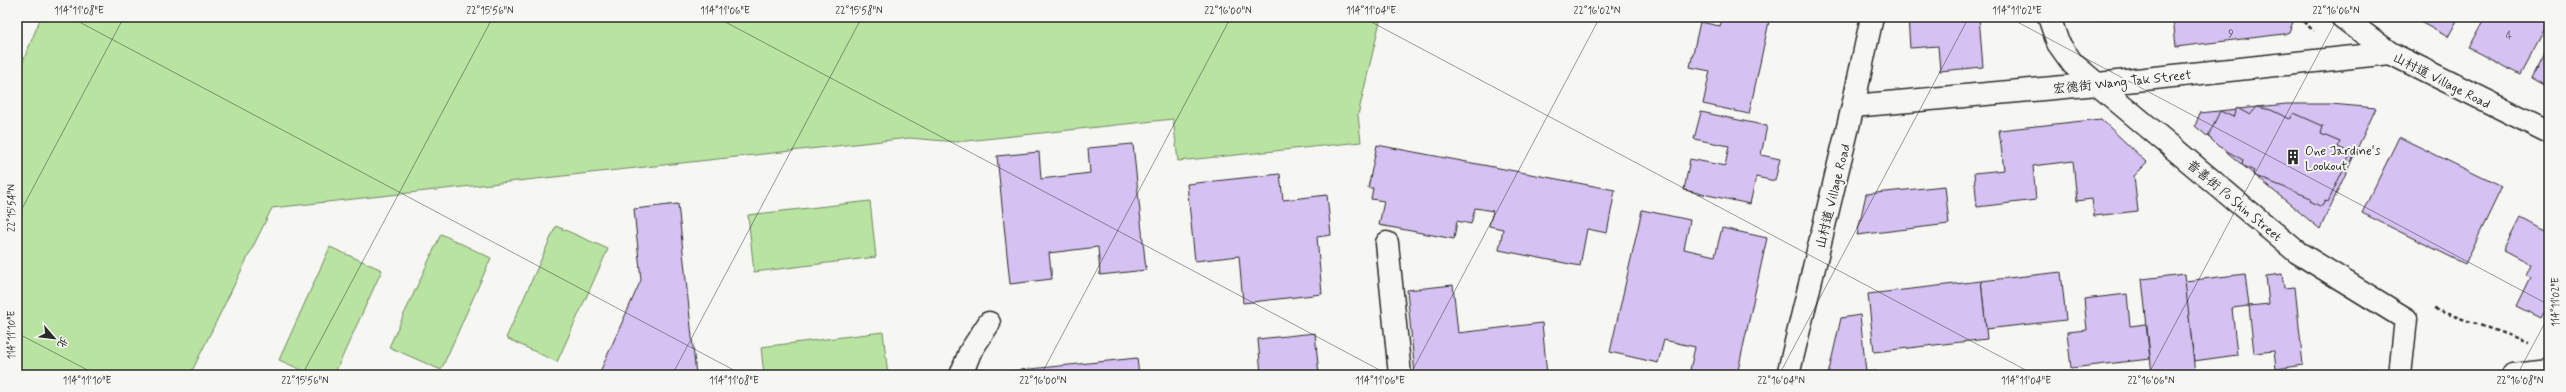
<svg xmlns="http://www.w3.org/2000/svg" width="2566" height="392" viewBox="0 0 2566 392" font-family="Mynerve,'LXGW WenKai TC',sans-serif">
  <rect width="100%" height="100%" fill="#f6f6f2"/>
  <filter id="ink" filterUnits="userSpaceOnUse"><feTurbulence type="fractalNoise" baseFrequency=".025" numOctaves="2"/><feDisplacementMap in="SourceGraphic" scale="8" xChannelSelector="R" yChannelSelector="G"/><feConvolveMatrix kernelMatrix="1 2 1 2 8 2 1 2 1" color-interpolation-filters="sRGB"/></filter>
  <g filter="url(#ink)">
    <g fill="#b8e3a0" stroke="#728766">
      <path d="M41 17H1381L1358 115 1361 142 1178 161 1173 119 957 142 909 138 272 208 190 375H17V76Z"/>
      <path d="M870 201 876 257 754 272 748 215Z"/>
      <path d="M556 226 608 249 557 362 506 338Z"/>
      <path d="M441 234 491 258 441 370 389 347Z"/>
      <path d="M330 247 382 270 334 375H313L279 360Z"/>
      <path d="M883 332 888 375H764L761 347Z"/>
    </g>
    <g fill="#d5c1f2" stroke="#2b2b2b">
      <path d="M1722 17H1770L1749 114 1703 104 1710 71 1690 67 1700 22 1720 26Z"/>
      <path d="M1908 17H1979L1983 67 1940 71 1938 46 1910 48Z"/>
      <path d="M2099 17H2133L2099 20Z"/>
      <path d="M2173 17H2289L2293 22 2289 32 2284 34 2176 47Z"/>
      <path d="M2411 17H2459L2448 37Z"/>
      <path d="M2486 17H2549V21L2520 75 2469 48Z"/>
      <path d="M2549 44V88L2531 78Z"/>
      <path d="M2286 104H2331L2376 108 2320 229 2195 126 2200 113Z"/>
      <path d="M2257 107 2271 110 2290 119 2294 113 2323 126 2321 134 2340 142 2338 147 2351 153 2328 202 2325 201 2322 206H2320L2310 201 2311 198 2253 175 2254 171 2242 165 2243 160 2218 146 2208 136 2220 111 2233 117 2237 108 2250 115Z"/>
      <path d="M1701 112 1767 126 1761 155 1780 159 1775 181 1756 177 1750 204 1684 190 1690 159 1725 166 1729 146 1694 139Z"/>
      <path d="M2101 119 2147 163 2134 176 2138 211 2094 216 2092 199 2077 201 2073 161 2033 166 2036 200 1977 207 1974 173 2004 170 1999 130Z"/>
      <path d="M2399 137 2502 187 2465 264 2362 213Z"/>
      <path d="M1133 144 1146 270 1100 275 1098 247 1049 253 1052 279 1010 284 997 156 1039 152 1041 179 1090 173 1088 148Z"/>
      <path d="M1377 145 1615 190 1607 233 1587 229 1580 266 1499 250 1503 229 1489 226 1493 211 1475 208 1471 224 1457 221 1454 239 1379 225 1384 201 1371 199 1373 188H1368Z"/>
      <path d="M1280 174 1283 200 1327 195 1331 235 1317 237 1322 294 1243 303 1239 256 1195 261 1187 184Z"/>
      <path d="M1945 186 1949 224 1857 235 1866 194Z"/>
      <path d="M678 204 696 375 599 374 641 280 634 209Z"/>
      <path d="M1642 210 1690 220 1684 249 1715 256 1722 228 1767 238 1737 375H1713L1690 370 1695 347 1664 340 1658 363 1610 352Z"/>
      <path d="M2521 217 2545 230 2549 221V303L2541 318 2517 306 2531 277 2526 275 2531 264 2504 250Z"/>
      <path d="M2061 272 2066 320 1986 329 1981 281Z"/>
      <path d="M2185 274 2195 375H2152L2142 279Z"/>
      <path d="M2245 274 2249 306 2232 308 2237 355 2194 361 2185 281Z"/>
      <path d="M2282 274 2284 288 2295 287 2303 365 2276 369 2274 351 2254 353 2249 306 2269 304 2266 276Z"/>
      <path d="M1981 281 1987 339 1874 352 1868 294Z"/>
      <path d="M1453 285 1458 333 1542 323 1547 375H1499V373L1484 375H1415L1407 290Z"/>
      <path d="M2127 294 2130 326 2146 324 2150 359 2071 368 2067 332 2087 330 2084 299Z"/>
      <path d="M1860 315 1866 372 1876 371 1877 375H1828L1841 318Z"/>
      <path d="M1315 333 1319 375H1261L1258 339Z"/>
      <path d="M1137 358 1139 375H1011V371Z"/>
    </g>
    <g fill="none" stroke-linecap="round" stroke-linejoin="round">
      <g stroke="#2b2b2b" stroke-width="25">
        <g id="minor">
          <path d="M2049 17 2058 43 2073 64 2297 252 2406 319 2400 375"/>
          <path d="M2342 17 2390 53 2549 132"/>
          <path d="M1853 106 2098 84 2390 53"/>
          <path d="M1387 243 1400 375"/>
          <path d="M961 375 970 352 989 323"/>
          <path d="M1788 375 1853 106 1872 17"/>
          <path d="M2513 375 2549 371"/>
        </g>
      </g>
      <g stroke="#2b2b2b" stroke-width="2.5" stroke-dasharray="4 3" stroke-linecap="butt">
        <path d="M2298 17 2314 31"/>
        <path d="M2434 309 2528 342"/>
        <path d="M2328 375 2370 370"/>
      </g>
      <use href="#minor" stroke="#f6f6f2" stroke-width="22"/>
    </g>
  </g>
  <path fill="none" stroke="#2b2b2b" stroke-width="1" stroke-opacity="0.45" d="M70 17 743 375M716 17 1389 375M1362 17 2035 375M2008 17 2549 305M17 218 124 17M17 333 97 375M302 375 493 17M672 375 862 17M1041 375 1231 17M1410 375 1600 17M1779 375 1969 17M2148 375 2338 17M2517 375 2549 315"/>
  <defs>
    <g id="building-bare" transform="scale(1.2)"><path d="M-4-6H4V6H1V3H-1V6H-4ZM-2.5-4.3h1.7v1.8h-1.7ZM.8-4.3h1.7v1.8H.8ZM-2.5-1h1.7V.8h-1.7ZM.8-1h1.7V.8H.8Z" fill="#2b2b2b" stroke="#f6f6f2" stroke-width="2.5" paint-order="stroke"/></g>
  </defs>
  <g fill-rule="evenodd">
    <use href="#building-bare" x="2293" y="157"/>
  </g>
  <g text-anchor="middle" stroke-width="4" stroke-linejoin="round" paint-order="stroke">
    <g font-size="11" fill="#56505d">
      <text x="2231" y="37">9</text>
      <text x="2509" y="39">4</text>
    </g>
    <g font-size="13" fill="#2b2b2b" stroke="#f6f6f2">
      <text transform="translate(2442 80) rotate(27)" y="5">山村道 Village Road</text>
      <text transform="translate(2122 81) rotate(-6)" y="5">宏德街 Wang Tak Street</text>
      <text transform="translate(1832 196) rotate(-76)" y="5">山村道 Village Road</text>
      <text transform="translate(2235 200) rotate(40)" y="5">普善街 Po Shin Street</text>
    </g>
    <g font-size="13" fill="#2b2b2b" stroke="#f6f6f2" text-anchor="start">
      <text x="2305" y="155">One Jardine's<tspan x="2305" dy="15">Lookout</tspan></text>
    </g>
  </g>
  <rect width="2566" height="392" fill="none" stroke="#f6f6f2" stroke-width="44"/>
  <g transform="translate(54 338) rotate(118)" stroke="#f6f6f2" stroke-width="3" paint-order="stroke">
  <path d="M0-3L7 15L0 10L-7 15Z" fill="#2b2b2b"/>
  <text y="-6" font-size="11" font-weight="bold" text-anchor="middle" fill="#2b2b2b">北</text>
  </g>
  <rect x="22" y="22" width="2522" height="348" fill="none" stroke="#2b2b2b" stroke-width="1.5"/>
  <g font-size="10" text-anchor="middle" fill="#2b2b2b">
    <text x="79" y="14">114°11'08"E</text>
    <text x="490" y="14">22°15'56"N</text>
    <text x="725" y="14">114°11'06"E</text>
    <text x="859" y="14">22°15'58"N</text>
    <text x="1228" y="14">22°16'00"N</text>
    <text x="1371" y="14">114°11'04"E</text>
    <text x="1597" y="14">22°16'02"N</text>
    <text x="2017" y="14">114°11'02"E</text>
    <text x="2336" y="14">22°16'06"N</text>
    <text transform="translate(11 208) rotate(-90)" y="4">22°15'54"N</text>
    <text transform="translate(2555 302) rotate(-90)" y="4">114°11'02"E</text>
    <text transform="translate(11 335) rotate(-90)" y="4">114°11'10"E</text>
    <text x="87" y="384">114°11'10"E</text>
    <text x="305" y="384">22°15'56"N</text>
    <text x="734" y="384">114°11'08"E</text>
    <text x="1043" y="384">22°16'00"N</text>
    <text x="1380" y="384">114°11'06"E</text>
    <text x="1781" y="384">22°16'04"N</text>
    <text x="2026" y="384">114°11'04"E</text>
    <text x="2151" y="384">22°16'06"N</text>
    <text x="2520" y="384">22°16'08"N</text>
  </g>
</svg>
